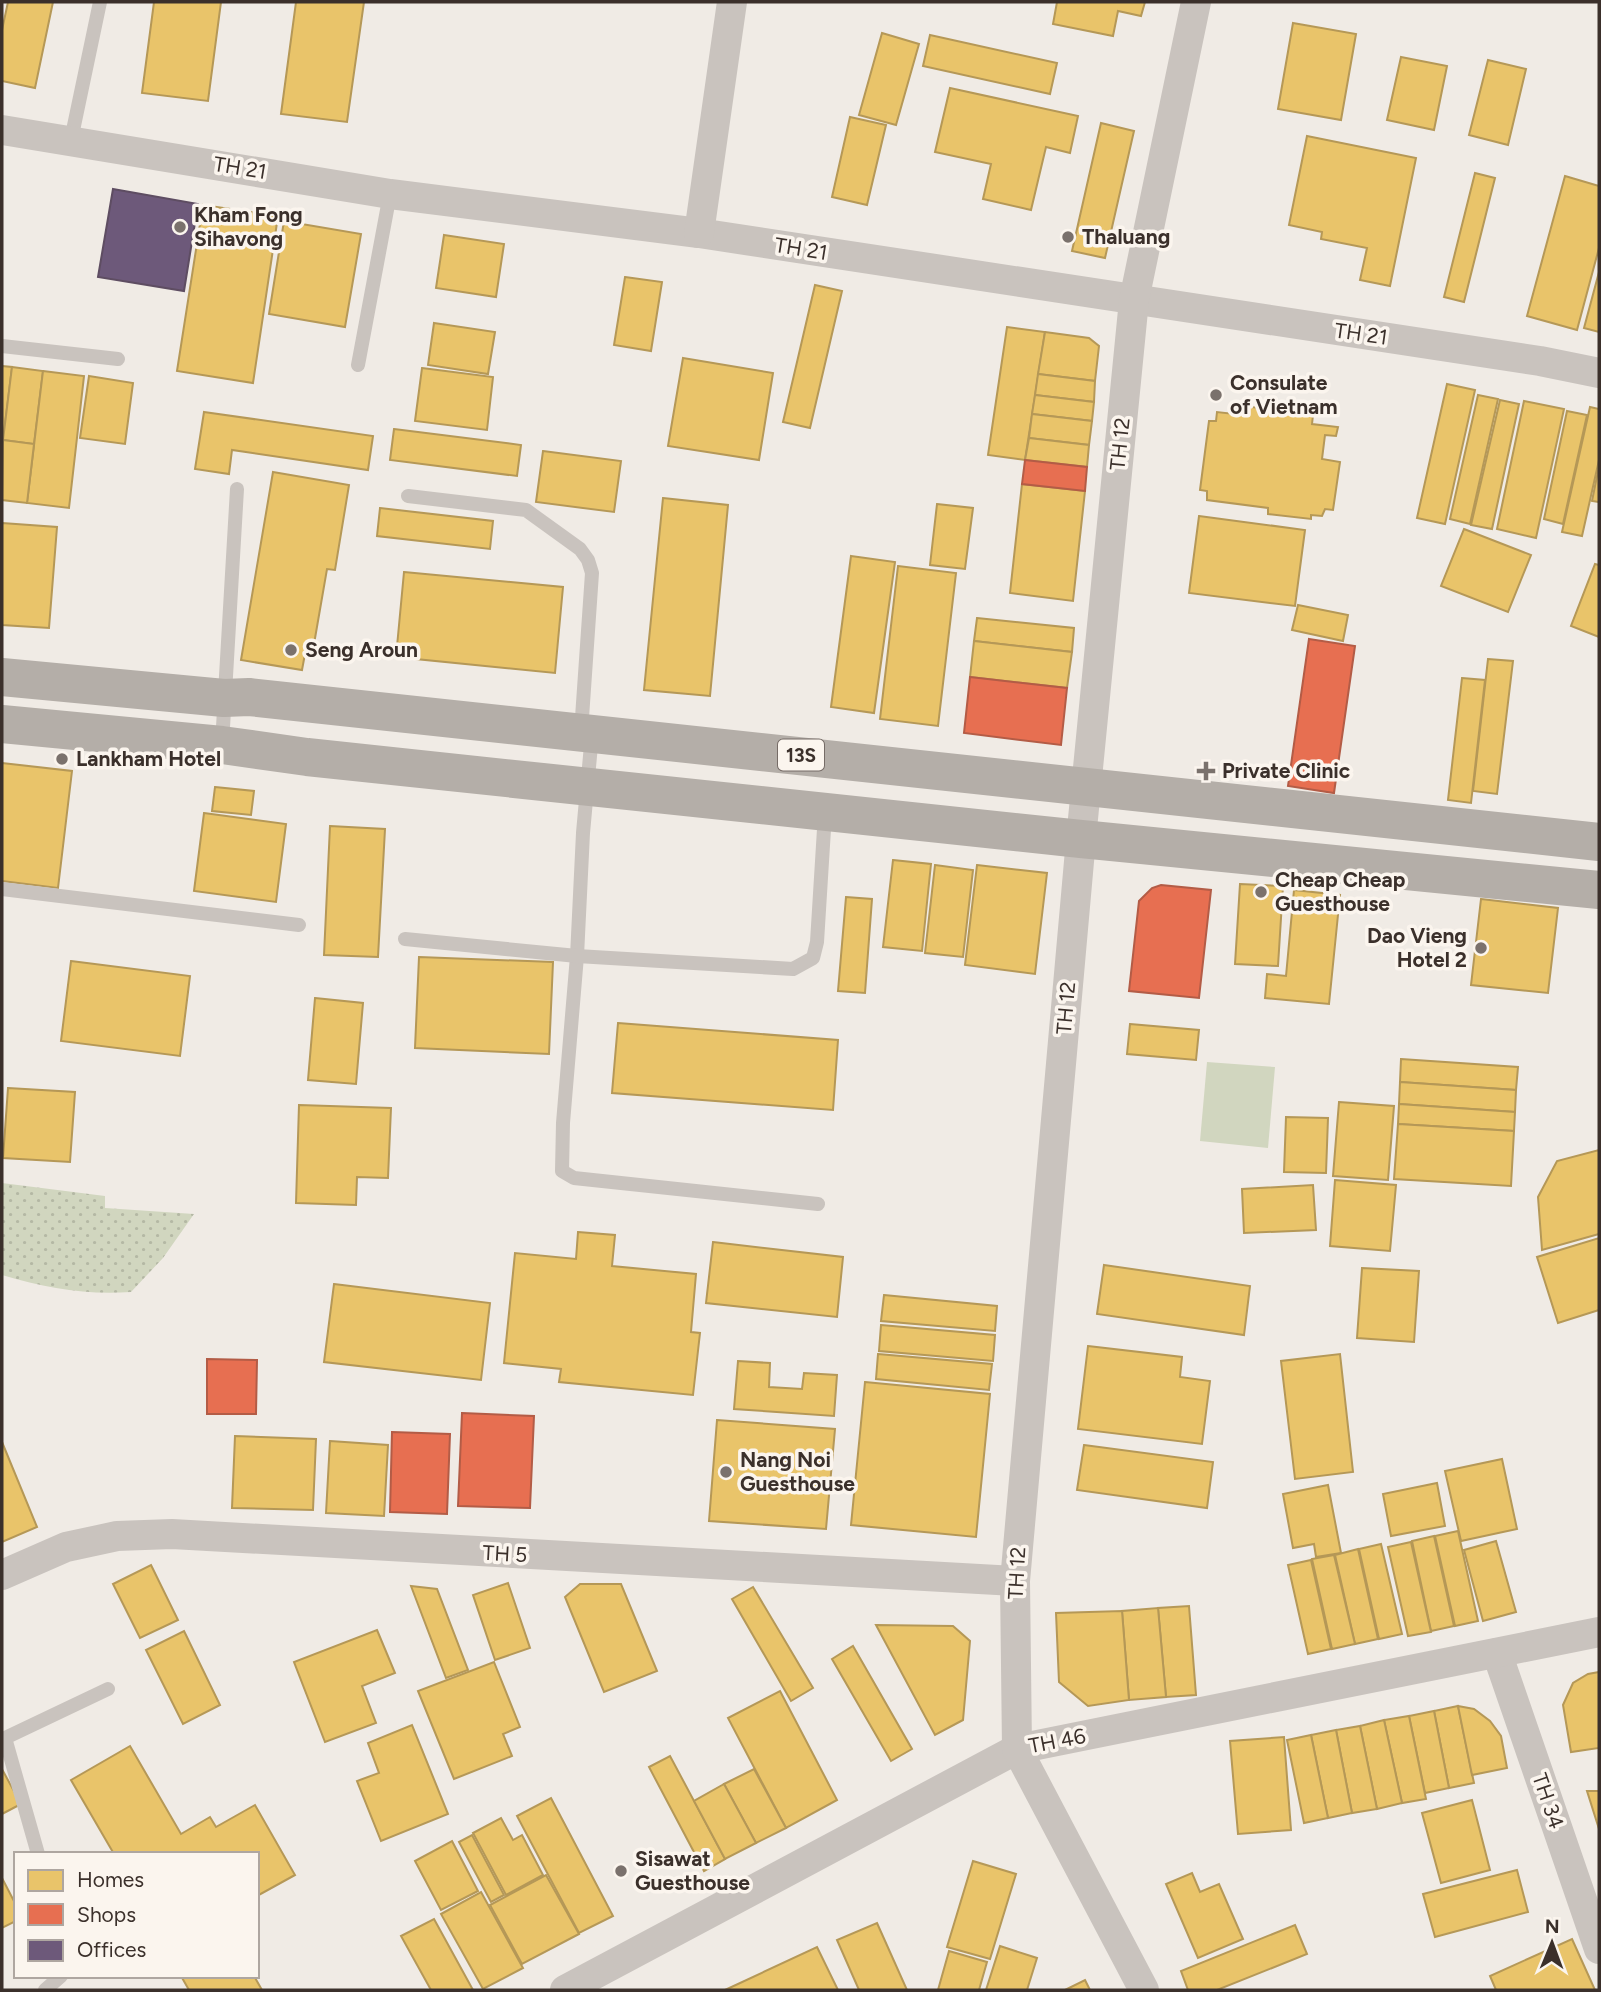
<svg xmlns="http://www.w3.org/2000/svg" width="1601" height="1992" viewBox="0 0 1601 1992" font-family="Figtree,sans-serif">
  <defs>
    <pattern id="grass-dots" width="8" height="8" patternUnits="userSpaceOnUse" patternTransform="scale(1.75)"><rect width="8" height="8" fill="#d1d6bf"/><path d="M2 2h.1M6 6h.1" fill="none" stroke="#b4b8a4" stroke-width="1.8" stroke-linecap="round"/></pattern>
  </defs>
  <rect width="100%" height="100%" fill="#f0ebe5"/>
  <path fill="url(#grass-dots)" d="M2 1183 105 1196V1208L194 1214 163 1258 131 1292C84 1295 47 1288 2 1275Z"/>
  <path fill="#d1d6bf" d="M1207 1062 1275 1067 1268 1148 1200 1141Z"/>
  <g fill="#e9c46a" stroke="#b59857" stroke-width="2">
    <path d="M8 2H53L35 88 2 81V30Z"/>
    <path d="M154 2H221L208 101 142 93Z"/>
    <path d="M296 2H364L347 122 281 114Z"/>
    <path d="M1057 2H1145L1141 16 1118 11 1113 36 1053 24Z"/>
    <path d="M1293 23 1356 34 1341 120 1278 109Z"/>
    <path d="M882 33 919 44 896 125 859 115Z"/>
    <path d="M930 35 1057 63 1050 94 923 66Z"/>
    <path d="M1401 57 1447 66 1434 130 1387 120Z"/>
    <path d="M1488 60 1526 69 1508 145 1469 135Z"/>
    <path d="M950 88 1078 116 1070 153 1046 147 1031 210 983 199 991 164 935 152Z"/>
    <path d="M850 117 886 125 867 205 832 197Z"/>
    <path d="M1101 123 1134 131 1105 258 1072 251Z"/>
    <path d="M1307 136 1416 158 1390 286 1360 280 1367 248 1321 239 1322 232 1289 225Z"/>
    <path d="M1475 173 1495 178 1464 302 1444 297Z"/>
    <path d="M1565 176 1599 186V248L1577 330 1527 316Z"/>
    <path d="M203 205 278 216 253 383 177 371Z"/>
    <path d="M284 221 361 234 345 327 269 314Z"/>
    <path d="M444 235 504 244 496 297 436 288Z"/>
    <path d="M1599 272V332L1584 328Z"/>
    <path d="M625 277 662 282 651 351 614 345Z"/>
    <path d="M815 285 842 291 810 428 783 422Z"/>
    <path d="M434 323 495 332 488 374 428 365Z"/>
    <path d="M1007 327 1045 332 1025 460 988 455Z"/>
    <path d="M1045 332 1089 338 1099 346 1095 381 1038 374Z"/>
    <path d="M683 358 773 373 759 460 668 446Z"/>
    <path d="M2 366 12 367 3 440 2 439Z"/>
    <path d="M12 367 43 371 34 444 3 440Z"/>
    <path d="M422 368 493 377 487 430 415 421Z"/>
    <path d="M43 371 84 376 69 508 27 503Z"/>
    <path d="M1038 374 1095 381 1094 402 1035 395Z"/>
    <path d="M89 376 133 383 125 444 80 438Z"/>
    <path d="M1447 384 1475 390 1445 524 1417 518Z"/>
    <path d="M1035 395 1094 402 1092 421 1032 414Z"/>
    <path d="M1478 395 1498 399 1470 524 1450 519Z"/>
    <path d="M1500 400 1519 404 1492 529 1471 525Z"/>
    <path d="M1524 401 1564 409 1536 538 1497 529Z"/>
    <path d="M1244 406 1313 415 1312 424 1338 427 1336 436 1325 435 1322 459 1340 462 1333 510 1325 509 1322 516 1311 515V519L1268 514V508L1207 500V491L1200 490 1209 421H1216L1217 412 1243 415Z"/>
    <path d="M1590 407 1599 409V460L1582 536 1562 532Z"/>
    <path d="M1567 411 1587 415 1563 524 1544 519Z"/>
    <path d="M204 412 373 436 368 470 232 450 229 474 195 469Z"/>
    <path d="M1032 414 1092 421 1089 445 1029 438Z"/>
    <path d="M394 429 521 445 517 476 390 460Z"/>
    <path d="M1029 438 1089 445 1087 467 1025 460Z"/>
    <path d="M3 440 34 444 27 503 2 500Z"/>
    <path d="M543 451 621 461 614 512 536 502Z"/>
    <path d="M1599 466V502L1592 501Z"/>
    <path d="M273 472 349 485 335 570 327 569 314 644 307 643 302 670 241 660Z"/>
    <path d="M1022 484 1085 491 1073 601 1010 593Z"/>
    <path d="M663 498 728 505 710 696 644 690Z"/>
    <path d="M937 504 973 508 965 569 930 565Z"/>
    <path d="M380 508 493 521 490 549 377 536Z"/>
    <path d="M1199 516 1305 530 1295 606 1189 593Z"/>
    <path d="M2 523 57 527 49 628 2 625Z"/>
    <path d="M1464 529 1531 555 1508 612 1441 586Z"/>
    <path d="M851 556 895 562 874 713 831 707Z"/>
    <path d="M1595 564 1599 565V637L1571 626Z"/>
    <path d="M898 566 956 573 938 726 880 719Z"/>
    <path d="M404 572 563 587 555 673 396 657Z"/>
    <path d="M1298 605 1348 615 1343 641 1292 630Z"/>
    <path d="M977 618 1074 628 1072 652 974 641Z"/>
    <path d="M974 641 1072 652 1067 688 970 677Z"/>
    <path d="M1488 659 1513 661 1497 794 1473 791Z"/>
    <path d="M1462 678 1485 680 1471 803 1448 800Z"/>
    <path d="M2 763 72 771 58 888 2 881Z"/>
    <path d="M215 787 254 791 251 815 212 811Z"/>
    <path d="M204 813 286 824 276 902 194 891Z"/>
    <path d="M330 826 385 829 378 957 324 955Z"/>
    <path d="M893 860 931 864 922 951 883 947Z"/>
    <path d="M935 865 973 870 963 957 925 953Z"/>
    <path d="M977 865 1047 873 1035 974 965 965Z"/>
    <path d="M1240 884 1283 886 1278 966 1235 964Z"/>
    <path d="M1294 890 1340 895 1329 1004 1265 998 1267 974 1286 976Z"/>
    <path d="M846 897 872 899 865 993 838 991Z"/>
    <path d="M1481 899 1558 908 1548 993 1471 985Z"/>
    <path d="M419 957 553 962 549 1054 415 1048Z"/>
    <path d="M71 961 190 976 180 1056 61 1041Z"/>
    <path d="M315 998 363 1003 356 1084 308 1080Z"/>
    <path d="M618 1023 838 1040 833 1110 612 1093Z"/>
    <path d="M1130 1024 1199 1030 1196 1060 1127 1054Z"/>
    <path d="M1401 1059 1518 1067 1516 1090 1400 1082Z"/>
    <path d="M1400 1082 1516 1090 1515 1112 1399 1104Z"/>
    <path d="M8 1088 75 1092 70 1162 3 1158Z"/>
    <path d="M1339 1102 1394 1106 1388 1180 1333 1176Z"/>
    <path d="M1399 1104 1515 1112 1514 1131 1398 1124Z"/>
    <path d="M299 1105 391 1108 388 1178 357 1177 356 1205 296 1203Z"/>
    <path d="M1286 1117 1328 1118 1326 1173 1284 1172Z"/>
    <path d="M1398 1124 1514 1131 1511 1186 1394 1179Z"/>
    <path d="M1599 1150V1234L1542 1250 1538 1197 1557 1161Z"/>
    <path d="M1335 1180 1396 1185 1390 1251 1330 1246Z"/>
    <path d="M1313 1185 1316 1230 1244 1233 1242 1189Z"/>
    <path d="M578 1232 615 1235 612 1266 696 1274 691 1332 700 1333 693 1395 559 1382 561 1369 504 1363 515 1253 576 1259Z"/>
    <path d="M1599 1238V1310L1558 1323 1537 1257Z"/>
    <path d="M713 1242 843 1257 837 1317 706 1303Z"/>
    <path d="M1104 1265 1250 1286 1244 1335 1097 1314Z"/>
    <path d="M1362 1268 1419 1271 1414 1342 1357 1338Z"/>
    <path d="M334 1284 490 1303 481 1380 324 1362Z"/>
    <path d="M884 1295 997 1306 995 1331 881 1321Z"/>
    <path d="M881 1325 995 1335 993 1361 879 1351Z"/>
    <path d="M1088 1346 1182 1357 1180 1377 1210 1381 1202 1444 1078 1429Z"/>
    <path d="M878 1354 992 1364 989 1390 876 1379Z"/>
    <path d="M1340 1354 1353 1472 1295 1479 1281 1361Z"/>
    <path d="M738 1361 770 1363 769 1387 802 1389 804 1373 837 1375 834 1416 734 1409Z"/>
    <path d="M865 1382 990 1394 976 1537 851 1525Z"/>
    <path d="M717 1420 835 1429 826 1529 709 1521Z"/>
    <path d="M235 1436 316 1439 313 1510 232 1508Z"/>
    <path d="M330 1441 388 1445 384 1516 326 1513Z"/>
    <path d="M2 1442 37 1527 2 1542Z"/>
    <path d="M1084 1445 1213 1462 1207 1508 1077 1490Z"/>
    <path d="M1502 1459 1517 1529 1461 1541 1445 1471Z"/>
    <path d="M1437 1483 1445 1526 1391 1536 1383 1494Z"/>
    <path d="M1328 1485 1341 1553 1316 1557 1314 1544 1293 1548 1283 1494Z"/>
    <path d="M1458 1531 1478 1621 1455 1626 1435 1536Z"/>
    <path d="M1434 1536 1454 1626 1431 1631 1412 1541Z"/>
    <path d="M1496 1541 1516 1612 1483 1621 1464 1550Z"/>
    <path d="M1411 1542 1431 1632 1408 1636 1388 1547Z"/>
    <path d="M1381 1544 1402 1634 1379 1639 1359 1549Z"/>
    <path d="M1358 1549 1378 1639 1355 1644 1335 1555Z"/>
    <path d="M1334 1555 1355 1644 1332 1649 1312 1559Z"/>
    <path d="M1311 1560 1331 1649 1308 1654 1288 1565Z"/>
    <path d="M151 1565 178 1620 140 1638 113 1584Z"/>
    <path d="M508 1583 530 1648 495 1660 473 1595Z"/>
    <path d="M580 1584H621L657 1671 604 1692 565 1597Z"/>
    <path d="M411 1586 437 1589 468 1670 446 1678Z"/>
    <path d="M753 1587 813 1688 791 1701 732 1599Z"/>
    <path d="M1189 1606 1196 1695 1166 1697 1158 1608Z"/>
    <path d="M1158 1608 1166 1697 1129 1700 1122 1611Z"/>
    <path d="M1122 1611 1129 1700 1088 1706 1059 1682 1056 1613Z"/>
    <path d="M876 1625 953 1626 970 1641 963 1720 935 1735Z"/>
    <path d="M377 1630 395 1673 362 1686 376 1723 325 1742 294 1662Z"/>
    <path d="M184 1631 220 1705 183 1724 146 1650Z"/>
    <path d="M853 1646 912 1749 891 1761 832 1659Z"/>
    <path d="M494 1662 520 1727 503 1734 512 1756 454 1779 418 1691Z"/>
    <path d="M1599 1672V1748L1571 1752 1563 1705 1573 1683 1588 1674Z"/>
    <path d="M780 1691 837 1800 786 1828 728 1718Z"/>
    <path d="M1458 1706 1474 1783 1449 1788 1434 1711Z"/>
    <path d="M1458 1706 1474 1709 1490 1721 1501 1736 1507 1768 1472 1775Z"/>
    <path d="M1434 1711 1449 1788 1425 1793 1409 1716Z"/>
    <path d="M1409 1716 1426 1799 1402 1803 1384 1720Z"/>
    <path d="M1384 1720 1402 1803 1377 1809 1360 1726Z"/>
    <path d="M412 1725 448 1814 381 1841 357 1781 379 1773 368 1743Z"/>
    <path d="M1360 1726 1377 1809 1352 1813 1336 1730Z"/>
    <path d="M1336 1730 1352 1813 1328 1818 1311 1735Z"/>
    <path d="M1311 1735 1328 1818 1304 1823 1287 1740Z"/>
    <path d="M1284 1737 1291 1830 1238 1834 1230 1741Z"/>
    <path d="M130 1746 181 1834 210 1817 216 1827 255 1805 295 1875 257 1896V1854H114L71 1780Z"/>
    <path d="M670 1756 725 1859 704 1871 649 1767Z"/>
    <path d="M754 1769 786 1828 756 1843 724 1784Z"/>
    <path d="M3 1771 21 1804 2 1814V1772Z"/>
    <path d="M724 1784 756 1843 725 1859 694 1801Z"/>
    <path d="M1587 1791H1599V1829Z"/>
    <path d="M551 1798 613 1916 579 1933 517 1816Z"/>
    <path d="M1472 1800 1490 1870 1441 1883 1422 1813Z"/>
    <path d="M501 1818 513 1840 522 1835 543 1875 506 1895 473 1833Z"/>
    <path d="M472 1835 504 1895 491 1902 459 1842Z"/>
    <path d="M452 1841 478 1891 441 1910 415 1861Z"/>
    <path d="M973 1861 1016 1874 990 1959 947 1947Z"/>
    <path d="M1517 1870 1528 1912 1435 1937 1423 1894Z"/>
    <path d="M1192 1873 1200 1892 1219 1884 1243 1939 1198 1958 1166 1884Z"/>
    <path d="M546 1875 579 1934 522 1964 490 1905Z"/>
    <path d="M2 1878 16 1905V1921L2 1928Z"/>
    <path d="M481 1892 523 1968 483 1989 441 1914Z"/>
    <path d="M434 1919 473 1990H431L401 1936Z"/>
    <path d="M877 1923 907 1990H859L837 1940Z"/>
    <path d="M1295 1925 1307 1954 1217 1990H1188L1181 1971Z"/>
    <path d="M1572 1939 1595 1990H1496L1490 1976Z"/>
    <path d="M1000 1946 1037 1958 1027 1990H986Z"/>
    <path d="M817 1947 838 1990H725Z"/>
    <path d="M949 1951 987 1962 979 1990H938Z"/>
    <path d="M181 1976H254L262 1990H189Z"/>
    <path d="M1085 1980 1090 1990H1065Z"/>
  </g>
  <g fill="#e76f51" stroke="#b35c46" stroke-width="2">
    <path d="M1025 460 1087 467 1085 491 1022 484Z"/>
    <path d="M1309 639 1355 646 1334 793 1288 786Z"/>
    <path d="M970 677 1067 688 1061 745 964 733Z"/>
    <path d="M1161 885 1211 890 1199 998 1129 991 1139 901 1152 888Z"/>
    <path d="M207 1359 257 1360 256 1414H207Z"/>
    <path d="M462 1413 534 1416 530 1508 458 1506Z"/>
    <path d="M392 1432 450 1434 447 1514 390 1512Z"/>
  </g>
  <path fill="#6d597a" stroke="#5e4d62" stroke-width="2" d="M113 189 198 204 184 291 98 277Z"/>
  <g fill="none" stroke-linecap="round" stroke-linejoin="round">
    <g stroke="#c9c3be" stroke-width="14">
      <path d="M71 140 100 2"/>
      <path d="M2 346 118 359"/>
      <path d="M358 365 390 194"/>
      <path d="M408 496 526 510 580 549 588 560 592 573 581 732"/>
      <path d="M592 734 583 833 577 956 563 1123 562 1171 574 1178 818 1204"/>
      <path d="M222 744 237 489"/>
      <path d="M2 889 299 925"/>
      <path d="M405 939 577 956 793 969 813 958 817 942 825 813"/>
      <path d="M38 1854 5 1738 108 1689"/>
      <path d="M45 1990 61 1976"/>
    </g>
    <g stroke="#c9c3be" stroke-width="30">
      <path d="M2 130 390 194 699 233 1540 361 1599 373"/>
      <path d="M699 233 732 2"/>
      <path d="M2 1575 66 1547 117 1536 172 1534 1015 1581"/>
      <path d="M1497 1653 1599 1949"/>
      <path d="M565 1990 1017 1749 1599 1632"/>
      <path d="M1144 1990 1017 1749 1015 1581 1081 839 1134 300 1196 2"/>
    </g>
    <g stroke="#b4aea8" stroke-width="38">
      <path d="M2 677 224 698 249 697 1599 842"/>
      <path d="M2 724 222 745 307 757 1081 839 1599 890"/>
    </g>
  </g>
  <g fill="#7a716c" stroke="#fbf5ee" stroke-width="2.5">
    <circle cx="180" cy="227" r="7"/>
    <circle cx="1068" cy="237" r="7"/>
    <circle cx="1216" cy="395" r="7"/>
    <circle cx="291" cy="650" r="7"/>
    <circle cx="62" cy="759" r="7"/>
    <path d="M1202.5 760.5h7v7h7v7h-7v7h-7v-7h-7v-7h7z"/>
    <circle cx="1261" cy="892" r="7"/>
    <circle cx="1481" cy="948" r="7"/>
    <circle cx="726" cy="1472" r="7"/>
    <circle cx="621" cy="1871" r="7"/>
  </g>
  <g text-anchor="middle" stroke-width="7" stroke-linejoin="round" paint-order="stroke">
    <rect fill="#fbf5ee" stroke="#756b66" stroke-width="2" x="778" y="739.5" width="46" height="31" rx="5"/>
    <g font-size="19" font-weight="bold" fill="#3b302b">
      <text x="801" y="762">13S</text>
    </g>
    <g font-size="21" fill="#3b302b" stroke="#fbf5ee">
      <text transform="translate(240 168) rotate(9)" y="7">TH 21</text>
      <text transform="translate(801 249) rotate(9)" y="7">TH 21</text>
      <text transform="translate(1361 334) rotate(8)" y="7">TH 21</text>
      <text transform="translate(1120 444) rotate(-84)" y="7">TH 12</text>
      <text transform="translate(1066 1008) rotate(-85)" y="7">TH 12</text>
      <text transform="translate(505 1554) rotate(3)" y="7">TH 5</text>
      <text transform="translate(1017 1573) rotate(-87)" y="7">TH 12</text>
      <text transform="translate(1057 1741) rotate(-11)" y="7">TH 46</text>
      <text transform="translate(1548 1801) rotate(71)" y="7">TH 34</text>
    </g>
    <g font-size="21" font-weight="bold" fill="#3b302b" stroke="#fbf5ee" text-anchor="start">
      <text x="194" y="222">Kham Fong<tspan x="194" dy="24">Sihavong</tspan></text>
      <text x="1082" y="244">Thaluang</text>
      <text x="1230" y="390">Consulate<tspan x="1230" dy="24">of Vietnam</tspan></text>
      <text x="305" y="657">Seng Aroun</text>
      <text x="76" y="766">Lankham Hotel</text>
      <text x="1222" y="778">Private Clinic</text>
      <text x="1275" y="887">Cheap Cheap<tspan x="1275" dy="24">Guesthouse</tspan></text>
      <text x="1467" y="943" text-anchor="end">Dao Vieng<tspan x="1467" dy="24">Hotel 2</tspan></text>
      <text x="740" y="1467">Nang Noi<tspan x="740" dy="24">Guesthouse</tspan></text>
      <text x="635" y="1866">Sisawat<tspan x="635" dy="24">Guesthouse</tspan></text>
    </g>
  </g>
  <rect width="1601" height="1992" fill="none" stroke="#3b302b" stroke-width="7"/>
  <rect x="14" y="1852" width="245" height="126" fill="#fbf5ee" stroke="#aea6a0" stroke-width="2"/>
  <rect x="28" y="1870" width="35" height="21" fill="#e9c46a" stroke="#aea6a0" stroke-width="2"/>
  <text x="77" y="1887" font-size="21" fill="#3b302b">Homes</text>
  <rect x="28" y="1904" width="35" height="21" fill="#e76f51" stroke="#aea6a0" stroke-width="2"/>
  <text x="77" y="1922" font-size="21" fill="#3b302b">Shops</text>
  <rect x="28" y="1940" width="35" height="21" fill="#6d597a" stroke="#aea6a0" stroke-width="2"/>
  <text x="77" y="1957" font-size="21" fill="#3b302b">Offices</text>
  <g transform="translate(1552 1943) rotate(1)" stroke="#fbf5ee" stroke-width="5" paint-order="stroke">
  <path d="M0-5L12 26L0 18L-12 26Z" fill="#3b302b"/>
  <text y="-10" font-size="19" font-weight="bold" text-anchor="middle" fill="#3b302b">N</text>
  </g>
</svg>
